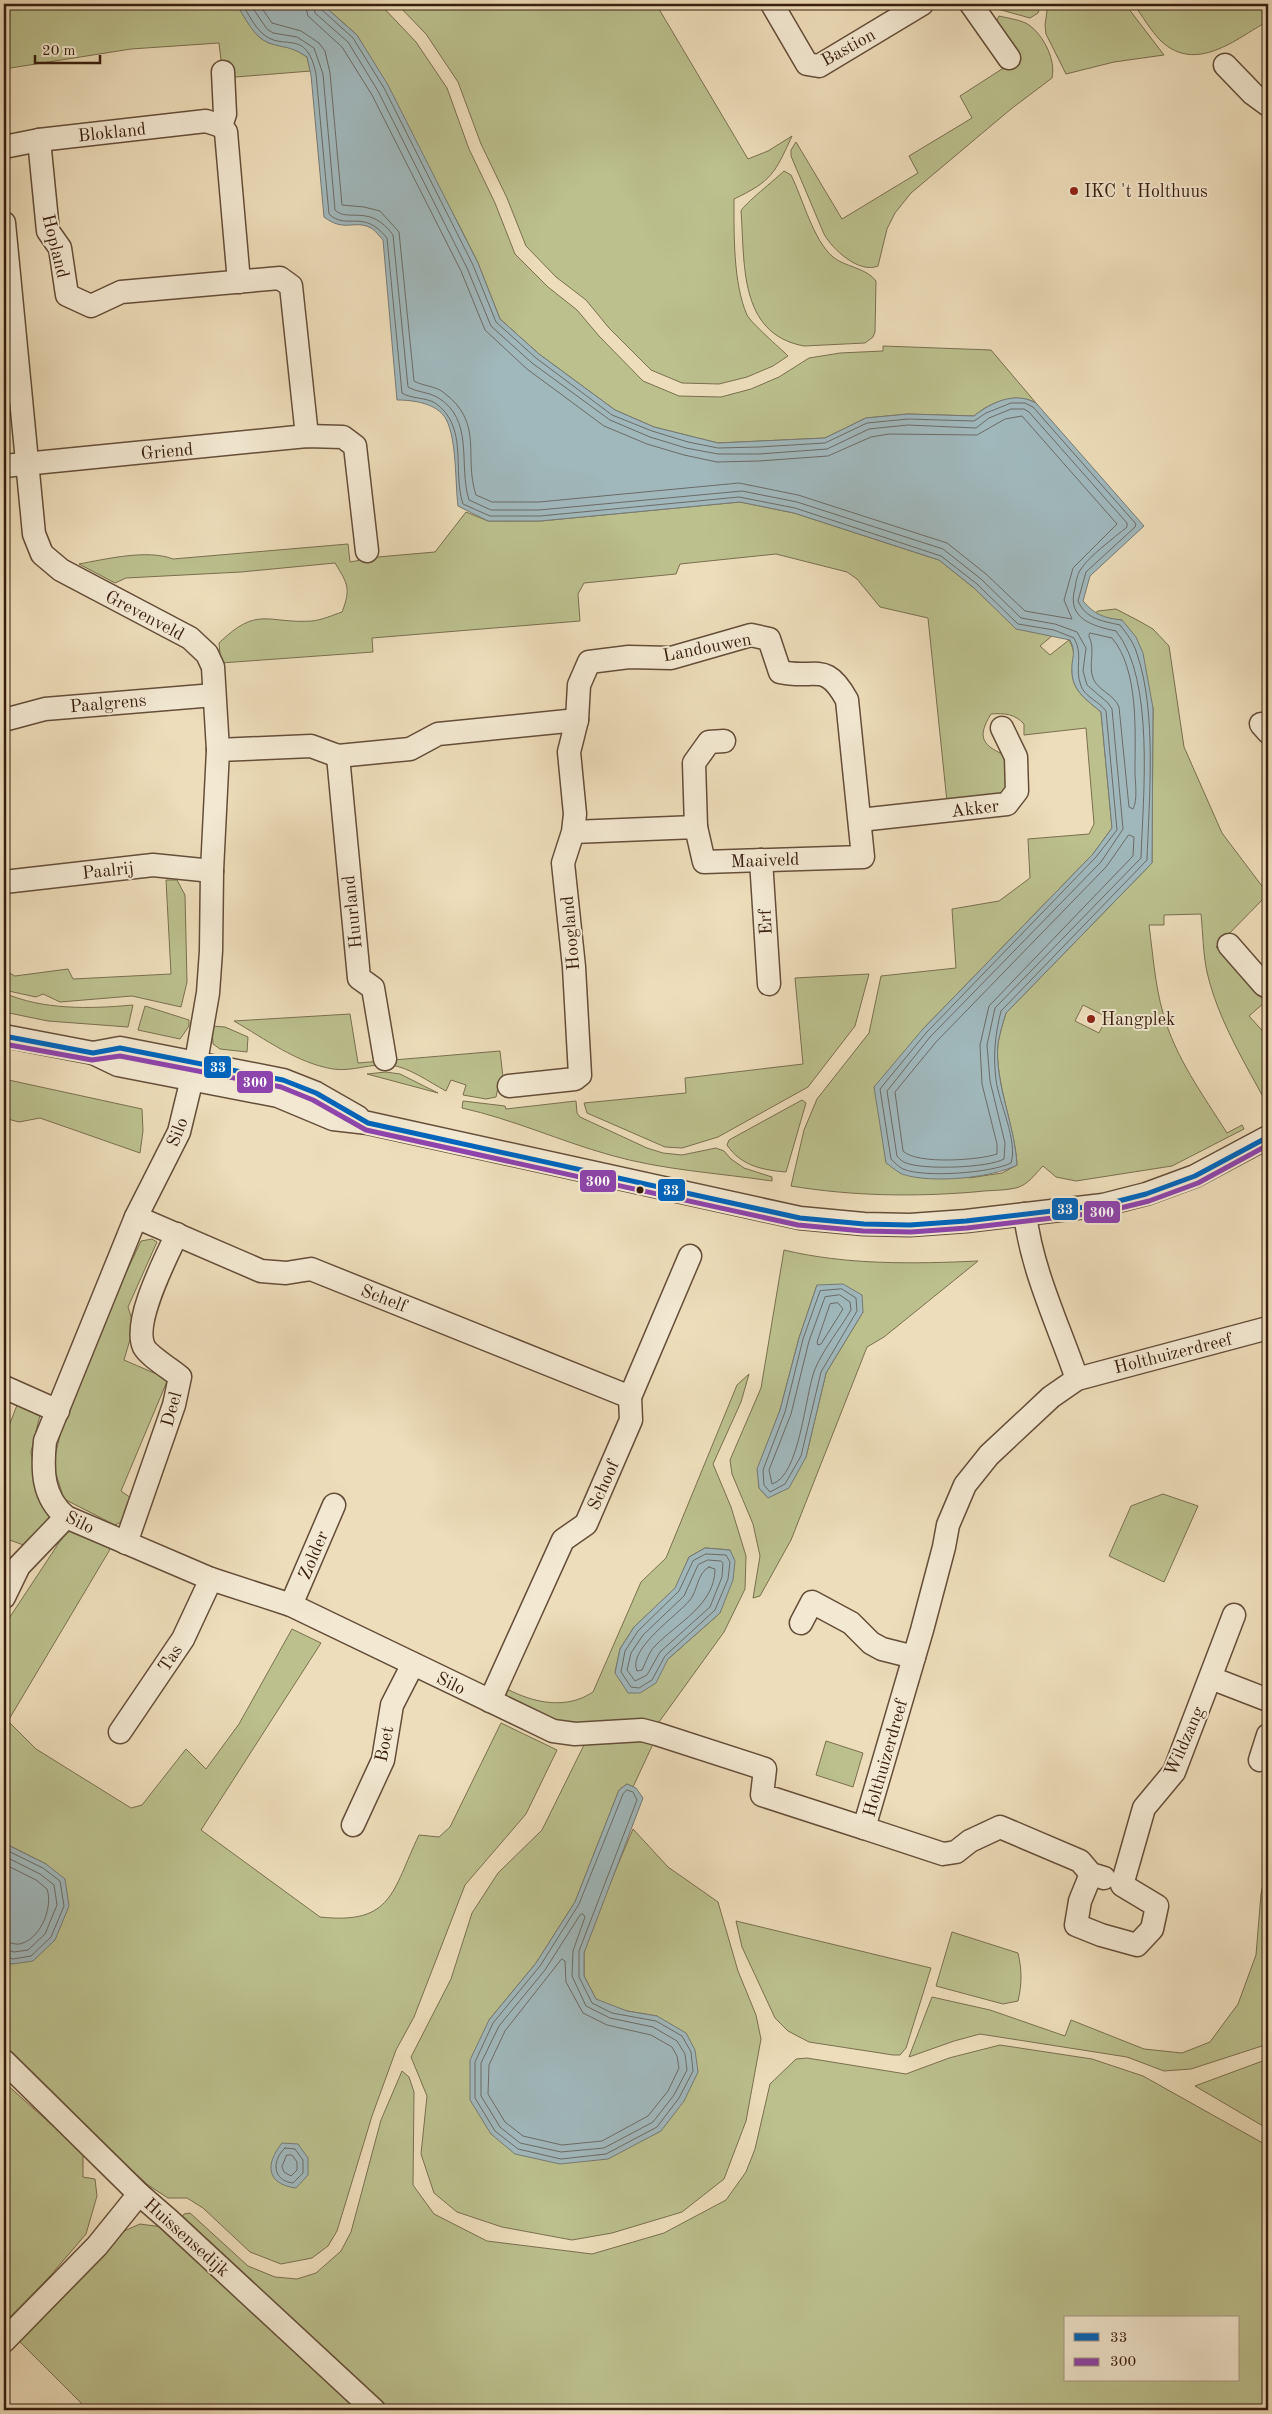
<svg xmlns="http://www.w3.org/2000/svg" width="1272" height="2414" viewBox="0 0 1272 2414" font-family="'Old Standard TT',serif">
  <rect width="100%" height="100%" fill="#edddba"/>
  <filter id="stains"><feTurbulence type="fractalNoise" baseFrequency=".004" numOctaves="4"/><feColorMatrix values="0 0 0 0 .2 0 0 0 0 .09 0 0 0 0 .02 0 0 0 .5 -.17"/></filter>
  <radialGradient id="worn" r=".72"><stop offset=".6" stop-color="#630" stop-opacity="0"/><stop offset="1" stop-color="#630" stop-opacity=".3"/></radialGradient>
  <g fill="#bbc08d" stroke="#7a6f4e" fill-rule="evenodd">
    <path d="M4 4H236L259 37 269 43 292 47 307 57 311 71 223 78 219 43 131 49 4 69Z"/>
    <path d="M322 4H380L416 42 447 88 469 149 495 203 515 254 548 287 577 310 599 336 643 381 679 396 721 397 751 389 779 377 809 358 840 353 883 351V346L991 350 1036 403C1016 392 990 402 974 416L908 414 866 418 825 438 718 443 654 427 615 410 539 354 500 319 478 263 459 225 357 35Z"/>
    <path d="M397 4H656L748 159 768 151 792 136C775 173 772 181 734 199 734 233 733 283 747 315 752 324 779 347 788 356L773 366 747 377 719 384 682 383 651 370 609 328 586 300 556 277 526 246 507 198 481 144 458 82 426 34Z"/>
    <path d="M980 4H1041L1038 13 1030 18Z"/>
    <path d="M1048 4H1125L1164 55 1114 62 1066 74 1046 34 1045 25Z"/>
    <path d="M1134 4H1262L1268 12V21C1236 39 1196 74 1161 41 1151 31 1142 16 1134 4Z"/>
    <path d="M999 16C1007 18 1022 20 1029 25 1044 36 1056 60 1052 78L1011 109 911 193 895 213 887 229 878 266C859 274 832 249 824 234L791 156V150L796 142 842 219 918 173 909 156 972 118 960 96 1019 58 997 20Z"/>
    <path d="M784 171 791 175C803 199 813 240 833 257 845 267 867 268 876 281L875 332 873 337 865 343 804 346C738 334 745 262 741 211 743 205 777 178 784 171Z"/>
    <path d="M740 502 794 513 939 560 974 588 1016 628 1053 635 1040 646 1050 655 1069 640C1077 654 1072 657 1072 671 1072 691 1087 700 1101 712L1112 828 1093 854 922 1030 969 1178 1002 1173 1017 1165C1015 1126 994 1080 998 1043 1000 1033 1003 1022 1006 1013L1152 863 1153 708 1122 620 1103 618 1095 613 1098 611 1116 609 1139 621 1153 629 1169 646 1184 747 1222 833 1268 894 1216 947 1265 1002 1249 1016 1268 1037V1106C1245 1063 1218 1020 1207 972 1203 954 1203 933 1201 914L1164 915V925H1149C1153 955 1155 985 1163 1013 1175 1057 1203 1095 1227 1133L1242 1125 1244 1129 1172 1166 1076 1181 1056 1177 1043 1166C1035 1174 1028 1185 1016 1188 1003 1191 988 1190 974 1192 913 1197 852 1196 791 1186L804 1130 817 1099 869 1033 881 976 956 968 952 909 999 901 1030 878 1028 839 1089 834 1094 824 1086 728 1024 735V724C1015 714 1005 713 991 714 976 738 983 746 1007 756V793L947 802 928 618 880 607 857 579 847 572 776 554 680 564 676 574 584 583 578 594 580 621 372 638 373 652 221 663 219 643C258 605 267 624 312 621 322 620 333 615 342 612 351 589 348 584 335 563L241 572 126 578 115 583 79 564C106 559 148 549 173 559L348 544 350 562 378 557 435 552 466 512 488 521H540ZM1083 1005 1107 1017 1099 1033 1075 1021Z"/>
    <path d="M166 880H177L185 895 187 982 181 1007 132 996 60 1002 43 994 36 997 4 990V970L15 976 68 969 73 979 171 974Z"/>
    <path d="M869 974 855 1026 808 1087 718 1137 682 1148 665 1147 587 1113 584 1103 686 1093 685 1078 803 1064 795 978Z"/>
    <path d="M4 993C43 1010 90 1009 133 1005L128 1027 48 1021 4 1012Z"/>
    <path d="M145 1006 189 1020V1026L180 1039 138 1030Z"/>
    <path d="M350 1014 358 1063 500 1051 504 1086 498 1087 496 1097 486 1099 463 1095 466 1085 451 1080 446 1091C429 1082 409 1067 390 1065 371 1063 352 1072 333 1069 297 1063 265 1039 234 1021Z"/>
    <path d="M212 1026 225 1027 248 1037 247 1052 220 1049 213 1044Z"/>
    <path d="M386 1072 400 1074 438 1093 367 1074Z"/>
    <path d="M4 1079 142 1109 143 1131 140 1153 40 1118 19 1122 4 1118Z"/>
    <path d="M802 1100 806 1103 786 1172C763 1170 741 1166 727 1145L729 1140Z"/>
    <path d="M463 1101 505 1106 506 1109 576 1101 577 1113 580 1117 647 1148 663 1153 682 1155 716 1148 724 1151 731 1159 744 1168 772 1177V1181C718 1173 662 1170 610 1155 560 1141 512 1119 462 1108Z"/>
    <path d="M152 1239 157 1242 128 1307 134 1326 124 1360 168 1379 121 1491 131 1498 121 1522 115 1525 64 1499 53 1465 60 1435 109 1309 141 1241Z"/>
    <path d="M784 1250C846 1265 914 1264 978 1261L884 1337 867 1347 791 1540 760 1596 753 1598 760 1556 753 1524 732 1474 730 1460 761 1388ZM817 1285 863 1312 826 1373 806 1457 768 1498 759 1488 758 1469 780 1410 799 1338Z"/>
    <path d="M749 1374 741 1402 713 1464 731 1507 746 1556 745 1589 724 1632 659 1722 564 1727 503 1697 507 1689C534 1703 566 1710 593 1692L641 1582 666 1558 737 1385ZM705 1548 730 1550 720 1613 668 1659 615 1673 620 1649 634 1627 676 1588 689 1557Z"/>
    <path d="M19 1400 41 1411 31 1452 37 1486 54 1515 29 1547 4 1538V1439Z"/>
    <path d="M1163 1494 1198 1506 1164 1582 1109 1556 1131 1506Z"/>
    <path d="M68 1529 112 1546 8 1721 36 1749 131 1808 142 1805 186 1749 206 1769 239 1724 292 1629 321 1643 201 1830 320 1917C393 1925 392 1891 419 1835L439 1837 450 1827 501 1723 557 1750 526 1814 465 1885 414 2017 396 2050 372 2116 337 2231 328 2246 312 2258 281 2264 250 2252 203 2208 187 2198H168L148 2185 4 2051V1960L12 1964 46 1864 4 1843V1626Z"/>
    <path d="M640 1738 653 1744 633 1787 627 1784 619 1790 575 1902 536 1963 489 2020 657 2016 627 2011 601 2003 596 1999 584 1976V1953L597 1914 633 1829 668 1867 718 1902 738 1971 756 2015 761 2039 746 2121 724 2179 682 2212 612 2233 572 2240 502 2227 457 2212 434 2193 421 2154 427 2096 411 2057 451 1979 472 1913 498 1873 542 1830 584 1745Z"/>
    <path d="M826 1741 863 1753 853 1787 816 1775Z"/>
    <path d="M1268 1858V2044L1191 2069 1164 2071 1127 2057 980 2034 954 2041 909 2057 932 1997 990 2010 1065 2036 1071 2020 1144 2049 1182 2053 1210 2042 1238 2004 1256 1955 1261 1894Z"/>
    <path d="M736 1921 931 1968 906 2048 900 2055H893L809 2042 788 2031 775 2018 742 1947Z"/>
    <path d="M952 1932 1018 1953C1022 1970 1022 1984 1018 2001L1003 2004 936 1986Z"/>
    <path d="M1000 2045 1092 2059 1143 2076 1268 2146V2410H383L181 2218 184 2214 190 2213 248 2266 275 2277 297 2279 316 2273 341 2251 351 2232 381 2120 402 2071 409 2077 414 2092 413 2185 434 2214 487 2241 592 2254 664 2233 726 2200 746 2172 755 2149 770 2084 796 2059 807 2058 906 2074 949 2058ZM1066 2318H1238V2380H1066Z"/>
    <path d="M1268 2059V2129L1195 2086Z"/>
    <path d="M4 2082 83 2153V2177L95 2179 97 2196 86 2234 50 2276 4 2323Z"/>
    <path d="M140 2224 170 2228 365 2410H88L19 2341 124 2231Z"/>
  </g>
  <g fill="#a0b8bc" stroke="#767a76">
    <path d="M236 4H322L357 35 388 85 478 263 500 319 539 354 615 410 654 427 718 443 825 438 866 418 908 414 974 416C992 402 1015 391 1036 403L1144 526 1090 576 1083 601C1095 615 1104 618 1122 620L1136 637 1143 653 1153 708 1152 863 1006 1013C1003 1022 1000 1033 998 1043 994 1082 1015 1125 1017 1165 992 1178 930 1184 902 1174 897 1172 891 1166 886 1163L874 1087 922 1030 1093 854 1112 828 1101 712C1087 700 1072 691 1072 671 1071 657 1077 654 1070 640L1016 629 974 588 939 560 794 513 740 502 540 521H488L458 506C455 482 457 440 446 419 437 403 413 400 397 400L383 240C379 236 375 230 371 228 354 219 345 233 324 217L311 75 307 57C289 45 286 49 269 43 254 38 245 17 236 4Z"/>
    <path d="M843 1284 862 1295 863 1312 826 1373 806 1457 789 1488 768 1498 759 1488 757 1469 780 1410 799 1338 817 1285Z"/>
    <path d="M705 1548 730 1550 735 1561 733 1580 720 1613 668 1659 656 1683 640 1693H628L615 1673 620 1649 634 1627 675 1588 689 1557Z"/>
    <path d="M627 1784 636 1788 643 1798 584 1953V1976L596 1999 627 2011 657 2016 686 2033 695 2050 698 2072 684 2101 661 2131 608 2159 560 2164 515 2154 491 2134 470 2100V2060L489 2020 536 1963 575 1902 619 1790Z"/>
    <path d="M4 1843 46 1864 65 1879 69 1906 55 1940 33 1961 12 1964 4 1960Z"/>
    <path d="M282 2143 298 2144 308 2158V2175L296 2188C266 2184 265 2164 282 2143Z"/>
  </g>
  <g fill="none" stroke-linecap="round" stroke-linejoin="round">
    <g stroke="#6c6b65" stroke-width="1">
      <path d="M242 4C248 13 254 26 262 33 283 53 306 26 316 74L329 214C347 231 363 208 387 238L402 393C411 399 425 397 435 403 469 426 452 471 463 504L490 516H540L739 497 795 508 941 556 977 584 1018 624 1054 630 1074 638C1084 656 1074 667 1081 686 1085 697 1100 702 1106 711L1117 830 1096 857 926 1033 880 1089 891 1159C894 1162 899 1167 903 1169 924 1178 991 1173 1011 1163 1018 1141 999 1103 996 1080 993 1055 995 1035 1001 1011L1147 860C1149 800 1157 711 1137 654 1134 643 1127 634 1120 625 1102 621 1086 619 1078 601L1086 572 1135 527 1136 524 1033 407 1025 403H1011L986 413 974 421 908 419 867 423 825 443 759 447 718 448 688 442 652 431 612 415 536 358 496 322 473 265 384 88 353 38 321 9 319 4"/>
      <path d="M250 4 267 29 273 33 297 37 314 48 323 74 335 210C348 223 370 203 393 235L408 387C416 392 428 392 437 397 475 419 458 465 469 500L491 510H539L742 491 797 502 943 549 981 579 1021 618 1055 624 1077 632 1086 648 1083 671 1087 685 1108 703 1112 709 1123 829 1101 862 930 1037 887 1091 897 1156C899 1158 902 1162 906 1163 923 1170 988 1168 1004 1159L1005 1143 990 1081 987 1045 995 1008 1141 858C1143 797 1155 679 1116 631 1093 626 1066 619 1075 588 1076 582 1077 574 1081 569 1089 556 1114 538 1127 527V523L1029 412 1024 409H1011L989 418 976 428 908 425 888 427 869 429 827 449 759 454H718L686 448 650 437 610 420 532 363 491 326 467 268 378 91 348 42 315 13 313 4"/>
      <path d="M259 4 272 23 301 31 319 43 325 51 330 73 342 205 364 207 380 211 399 232 414 381C423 386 435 386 443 392 485 423 463 456 476 495L492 502H539L739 483 798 495 947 543 986 574 1025 611 1072 619 1064 600 1073 568 1117 524 1022 416 1005 419 977 435 889 434 871 437 828 456 759 461 717 462 684 455 647 444 604 426 527 369 485 330 461 271 372 95 342 47 308 16 305 4"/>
      <path d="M1090 633 1112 638C1139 670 1135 732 1135 771 1135 782 1138 800 1133 809L1129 807 1119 707C1114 694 1097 690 1093 678 1088 664 1096 651 1089 636Z"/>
      <path d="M1129 835 1134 837 1133 856 989 1006 980 1045 982 1084 997 1144V1154C980 1160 917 1165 903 1151L895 1092 936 1042 1106 867Z"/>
      <path d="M842 1289 856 1298 857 1311 821 1372 801 1456 785 1484 770 1492 764 1485 763 1470 785 1412 803 1339 820 1291Z"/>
      <path d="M840 1295 850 1302 851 1310C840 1329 824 1348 815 1369 805 1394 800 1476 772 1484L769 1470 791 1414 809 1341 825 1297Z"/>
      <path d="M838 1303 843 1309 821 1344 818 1345 817 1342 830 1304Z"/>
      <path d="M706 1554 726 1555 730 1562 728 1579 715 1610 665 1656 652 1680 639 1688 631 1687 621 1672 625 1651 638 1631 679 1591 693 1561Z"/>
      <path d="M708 1560 721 1561 723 1563 722 1577 710 1607 660 1652 647 1675 635 1681 627 1670 631 1653 643 1635 684 1596 698 1565Z"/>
      <path d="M709 1567 715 1569C715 1605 677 1623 655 1646 649 1652 646 1662 642 1670L637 1671C627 1649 678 1615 690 1600 698 1590 697 1573 709 1567Z"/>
      <path d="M627 1790 633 1792 637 1800 579 1951V1977L592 2003 612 2013 656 2021 682 2036 691 2052 693 2071 679 2098 657 2127 606 2154 561 2159 518 2149 495 2131 475 2098V2062L493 2023 540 1966 579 1904 623 1794Z"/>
      <path d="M4 1849 43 1868 60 1881 64 1906 51 1937 31 1956 13 1959 4 1956"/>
      <path d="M4 1856 40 1874 54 1885 57 1905 45 1934 28 1950 14 1952 4 1949"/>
      <path d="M4 1864 36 1880 47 1889C53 1906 42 1936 23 1943 16 1946 11 1942 4 1942"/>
      <path d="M583 1914 585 1917 573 1951 572 1976 586 2006 610 2018 653 2027 677 2041 685 2054 687 2070 674 2095 653 2122 604 2148 561 2152 520 2143 500 2127 481 2096V2063L499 2026 545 1970 580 1915Z"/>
      <path d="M562 1959 565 1961 566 1982 583 2013 607 2025 651 2035 672 2047 677 2056 679 2068 668 2091 648 2116 602 2141 562 2145 523 2136 505 2122 488 2094 489 2065 505 2031Z"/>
      <path d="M285 2148 295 2149 303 2160V2173L293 2183C273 2181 271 2161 285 2148Z"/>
      <path d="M287 2155H292L297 2162V2170L291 2176 284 2172 282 2167Z"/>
    </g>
    <g stroke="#654e39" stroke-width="25">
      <g id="minor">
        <path d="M772 4 807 64 819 66 922 4"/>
        <path d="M971 4 1009 58"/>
        <path d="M1225 65 1253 94 1268 105"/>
        <path d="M221 126 225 114 223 72"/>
        <path d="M39 140 48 231 60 248 67 295 91 306 121 292 280 278 291 286 307 436"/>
        <path d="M4 147 39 140 206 121 221 126 226 132 239 282"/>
        <path d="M4 223 34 534 42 554 61 570 190 638 207 654 213 667 218 750 212 871 211 951 208 993 196 1062 179 1132 136 1217 45 1441C42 1470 42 1497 66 1517L211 1579 291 1605 553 1731 575 1734 642 1730 657 1734 765 1769 762 1795 864 1828 922 1630 944 1547 948 1525 965 1485 989 1455 1051 1397 1077 1379 1268 1328"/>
        <path d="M4 466 307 436 343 437 355 446 367 551"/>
        <path d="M4 720 45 709 214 695"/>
        <path d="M1261 724 1268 732"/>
        <path d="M218 750 311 746 338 756 410 749 438 734 577 720"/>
        <path d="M338 756 359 978 373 988 385 1059"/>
        <path d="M860 820 1007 804 1017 791 1016 757 1002 728"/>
        <path d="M696 827 694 763 709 742 724 741"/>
        <path d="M761 860 769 984"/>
        <path d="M4 882 153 865 212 871"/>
        <path d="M1229 945 1264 985 1268 986"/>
        <path d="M4 1036 93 1053 118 1065 278 1096 333 1119 368 1123 800 1218 864 1224 910 1225 966 1221 1103 1205 1146 1194 1195 1176 1268 1137"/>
        <path d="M93 1053 120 1048 283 1080 316 1093 358 1117"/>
        <path d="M509 1086 575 1079 580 1075 574 967 563 863 573 832 575 814 569 752 577 720 579 685 589 662 629 657 671 658 751 635 769 639 780 672C816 680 825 660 847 700L863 857 704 862 696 827 573 832"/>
        <path d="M1025 1214C1032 1271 1058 1324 1077 1379"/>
        <path d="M136 1217 261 1271 286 1273 311 1269 630 1397"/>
        <path d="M4 1387 58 1411"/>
        <path d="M126 1543 174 1405 180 1377C172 1370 149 1356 144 1347 132 1322 166 1258 177 1234"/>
        <path d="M4 1597 19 1566 66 1517"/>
        <path d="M291 1605 334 1505"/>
        <path d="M801 1623 812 1602 851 1623 871 1643 882 1649 914 1657"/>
        <path d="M1211 1678 1268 1700"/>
        <path d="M490 1701 563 1540 586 1524 631 1420 630 1397 690 1256"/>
        <path d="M120 1732 183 1639 211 1579"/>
        <path d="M1260 1760 1268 1735"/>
        <path d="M353 1825 383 1760 392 1705 413 1664"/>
        <path d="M864 1828 943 1854 956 1852 970 1841 1000 1827 1080 1861 1091 1874 1104 1878"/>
        <path d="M1091 1874 1080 1901 1076 1925 1101 1935 1137 1945 1152 1929 1157 1906 1122 1885 1144 1808 1174 1772 1234 1615"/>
        <path d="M4 2061 139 2194 169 2220 374 2410"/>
        <path d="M4 2341 97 2246 139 2194"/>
      </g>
    </g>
    <use href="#minor" stroke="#f3e9d2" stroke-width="22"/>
    <g stroke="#f3e9d2" stroke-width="9">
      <path id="bus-1" d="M4 1036 93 1053 120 1048 283 1080 316 1093 368 1123 800 1218 864 1224 910 1225 966 1221 1103 1205 1146 1194 1195 1176 1268 1137"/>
    </g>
    <g stroke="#f3e9d2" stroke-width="9">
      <path id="bus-2" d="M4 1044 92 1060 120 1056 281 1087 313 1100 366 1130 798 1225 863 1231 911 1232 967 1228 1104 1212 1149 1201 1198 1183 1268 1145"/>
    </g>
    <use href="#bus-1" stroke="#0065bd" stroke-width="5"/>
    <use href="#bus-2" stroke="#8e44ad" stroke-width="5"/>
  </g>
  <g fill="#8f2418" stroke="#f3e9d2" stroke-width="2">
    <circle cx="1074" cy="191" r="5"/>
    <circle cx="1091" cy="1019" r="5"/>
  </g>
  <circle fill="#381e0e" stroke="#f3e9d2" stroke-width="2" cx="640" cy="1190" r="4.5"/>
  <g text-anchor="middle" stroke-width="4" stroke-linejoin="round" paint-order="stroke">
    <g font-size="18" fill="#381e0e" stroke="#f3e9d2">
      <text transform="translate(848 47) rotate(-29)" y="6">Bastion</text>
      <text transform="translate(112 132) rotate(-6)" y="6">Blokland</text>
      <text transform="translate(56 246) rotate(76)" y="6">Hopland</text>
      <text transform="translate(167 451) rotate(-5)" y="6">Griend</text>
      <text transform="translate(145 615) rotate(28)" y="6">Grevenveld</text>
      <text transform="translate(707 647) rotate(-11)" y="6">Landouwen</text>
      <text transform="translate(108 703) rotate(-5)" y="6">Paalgrens</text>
      <text transform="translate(975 808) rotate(-7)" y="6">Akker</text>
      <text transform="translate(765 860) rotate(-2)" y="6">Maaiveld</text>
      <text transform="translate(108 870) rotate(-6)" y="6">Paalrij</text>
      <text transform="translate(352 912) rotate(-96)" y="6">Huurland</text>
      <text transform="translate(765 922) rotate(-93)" y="6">Erf</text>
      <text transform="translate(570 933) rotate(-95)" y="6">Hoogland</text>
      <text transform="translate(177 1132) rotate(-69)" y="6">Silo</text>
      <text transform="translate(384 1298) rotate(21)" y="6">Schelf</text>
      <text transform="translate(1173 1353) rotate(-14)" y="6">Holthuizerdreef</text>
      <text transform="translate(171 1409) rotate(-74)" y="6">Deel</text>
      <text transform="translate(603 1485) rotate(-66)" y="6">Schoof</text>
      <text transform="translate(80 1522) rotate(26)" y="6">Silo</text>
      <text transform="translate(313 1555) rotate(-67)" y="6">Zolder</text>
      <text transform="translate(170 1658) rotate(-56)" y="6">Tas</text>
      <text transform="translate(451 1683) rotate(26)" y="6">Silo</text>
      <text transform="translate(1184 1741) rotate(-66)" y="6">Wildzang</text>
      <text transform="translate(384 1744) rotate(-78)" y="6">Boet</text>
      <text transform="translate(885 1758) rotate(-74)" y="6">Holthuizerdreef</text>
      <text transform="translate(187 2237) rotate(42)" y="6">Huissensedijk</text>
    </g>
    <g font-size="18" fill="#381e0e" stroke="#f3e9d2" text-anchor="start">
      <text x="1084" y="197">IKC 't Holthuus</text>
      <text x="1101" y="1025">Hangplek</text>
    </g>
  </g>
  <g stroke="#f3e9d2" stroke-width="2">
    <rect x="203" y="1055" width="29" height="24" rx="5" fill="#0065bd"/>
    <rect x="236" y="1070" width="38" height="24" rx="5" fill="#8e44ad"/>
    <rect x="579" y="1169" width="38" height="24" rx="5" fill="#8e44ad"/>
    <rect x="657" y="1178" width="29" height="24" rx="5" fill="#0065bd"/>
    <rect x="1051" y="1197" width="28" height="24" rx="5" fill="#0065bd"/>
    <rect x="1083" y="1200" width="38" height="24" rx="5" fill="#8e44ad"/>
  </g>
  <g font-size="14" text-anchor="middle" font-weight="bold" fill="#fff">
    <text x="218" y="1072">33</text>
    <text x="255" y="1087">300</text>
    <text x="598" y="1186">300</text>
    <text x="671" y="1195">33</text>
    <text x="1065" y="1214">33</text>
    <text x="1102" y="1217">300</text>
  </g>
  <rect width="1272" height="2414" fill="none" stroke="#edddba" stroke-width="20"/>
  <rect x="5" y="5" width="1262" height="2404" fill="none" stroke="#381e0e" stroke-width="2.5"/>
  <rect x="10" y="10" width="1252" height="2394" fill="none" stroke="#381e0e"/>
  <rect x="1064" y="2316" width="175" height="65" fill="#f3e9d2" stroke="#a89884"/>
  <rect x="1074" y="2333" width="25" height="8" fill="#0065bd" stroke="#a89884"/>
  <text x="1110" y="2342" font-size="15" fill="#381e0e">33</text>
  <rect x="1074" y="2358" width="25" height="8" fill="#8e44ad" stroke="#a89884"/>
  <text x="1110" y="2366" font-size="15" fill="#381e0e">300</text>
  <path d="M35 55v8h65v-8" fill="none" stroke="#381e0e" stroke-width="2.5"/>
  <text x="42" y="55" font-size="15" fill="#381e0e" stroke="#f3e9d2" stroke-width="4" paint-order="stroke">20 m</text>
  <rect width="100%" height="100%" filter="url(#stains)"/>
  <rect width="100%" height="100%" fill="url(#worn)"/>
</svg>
